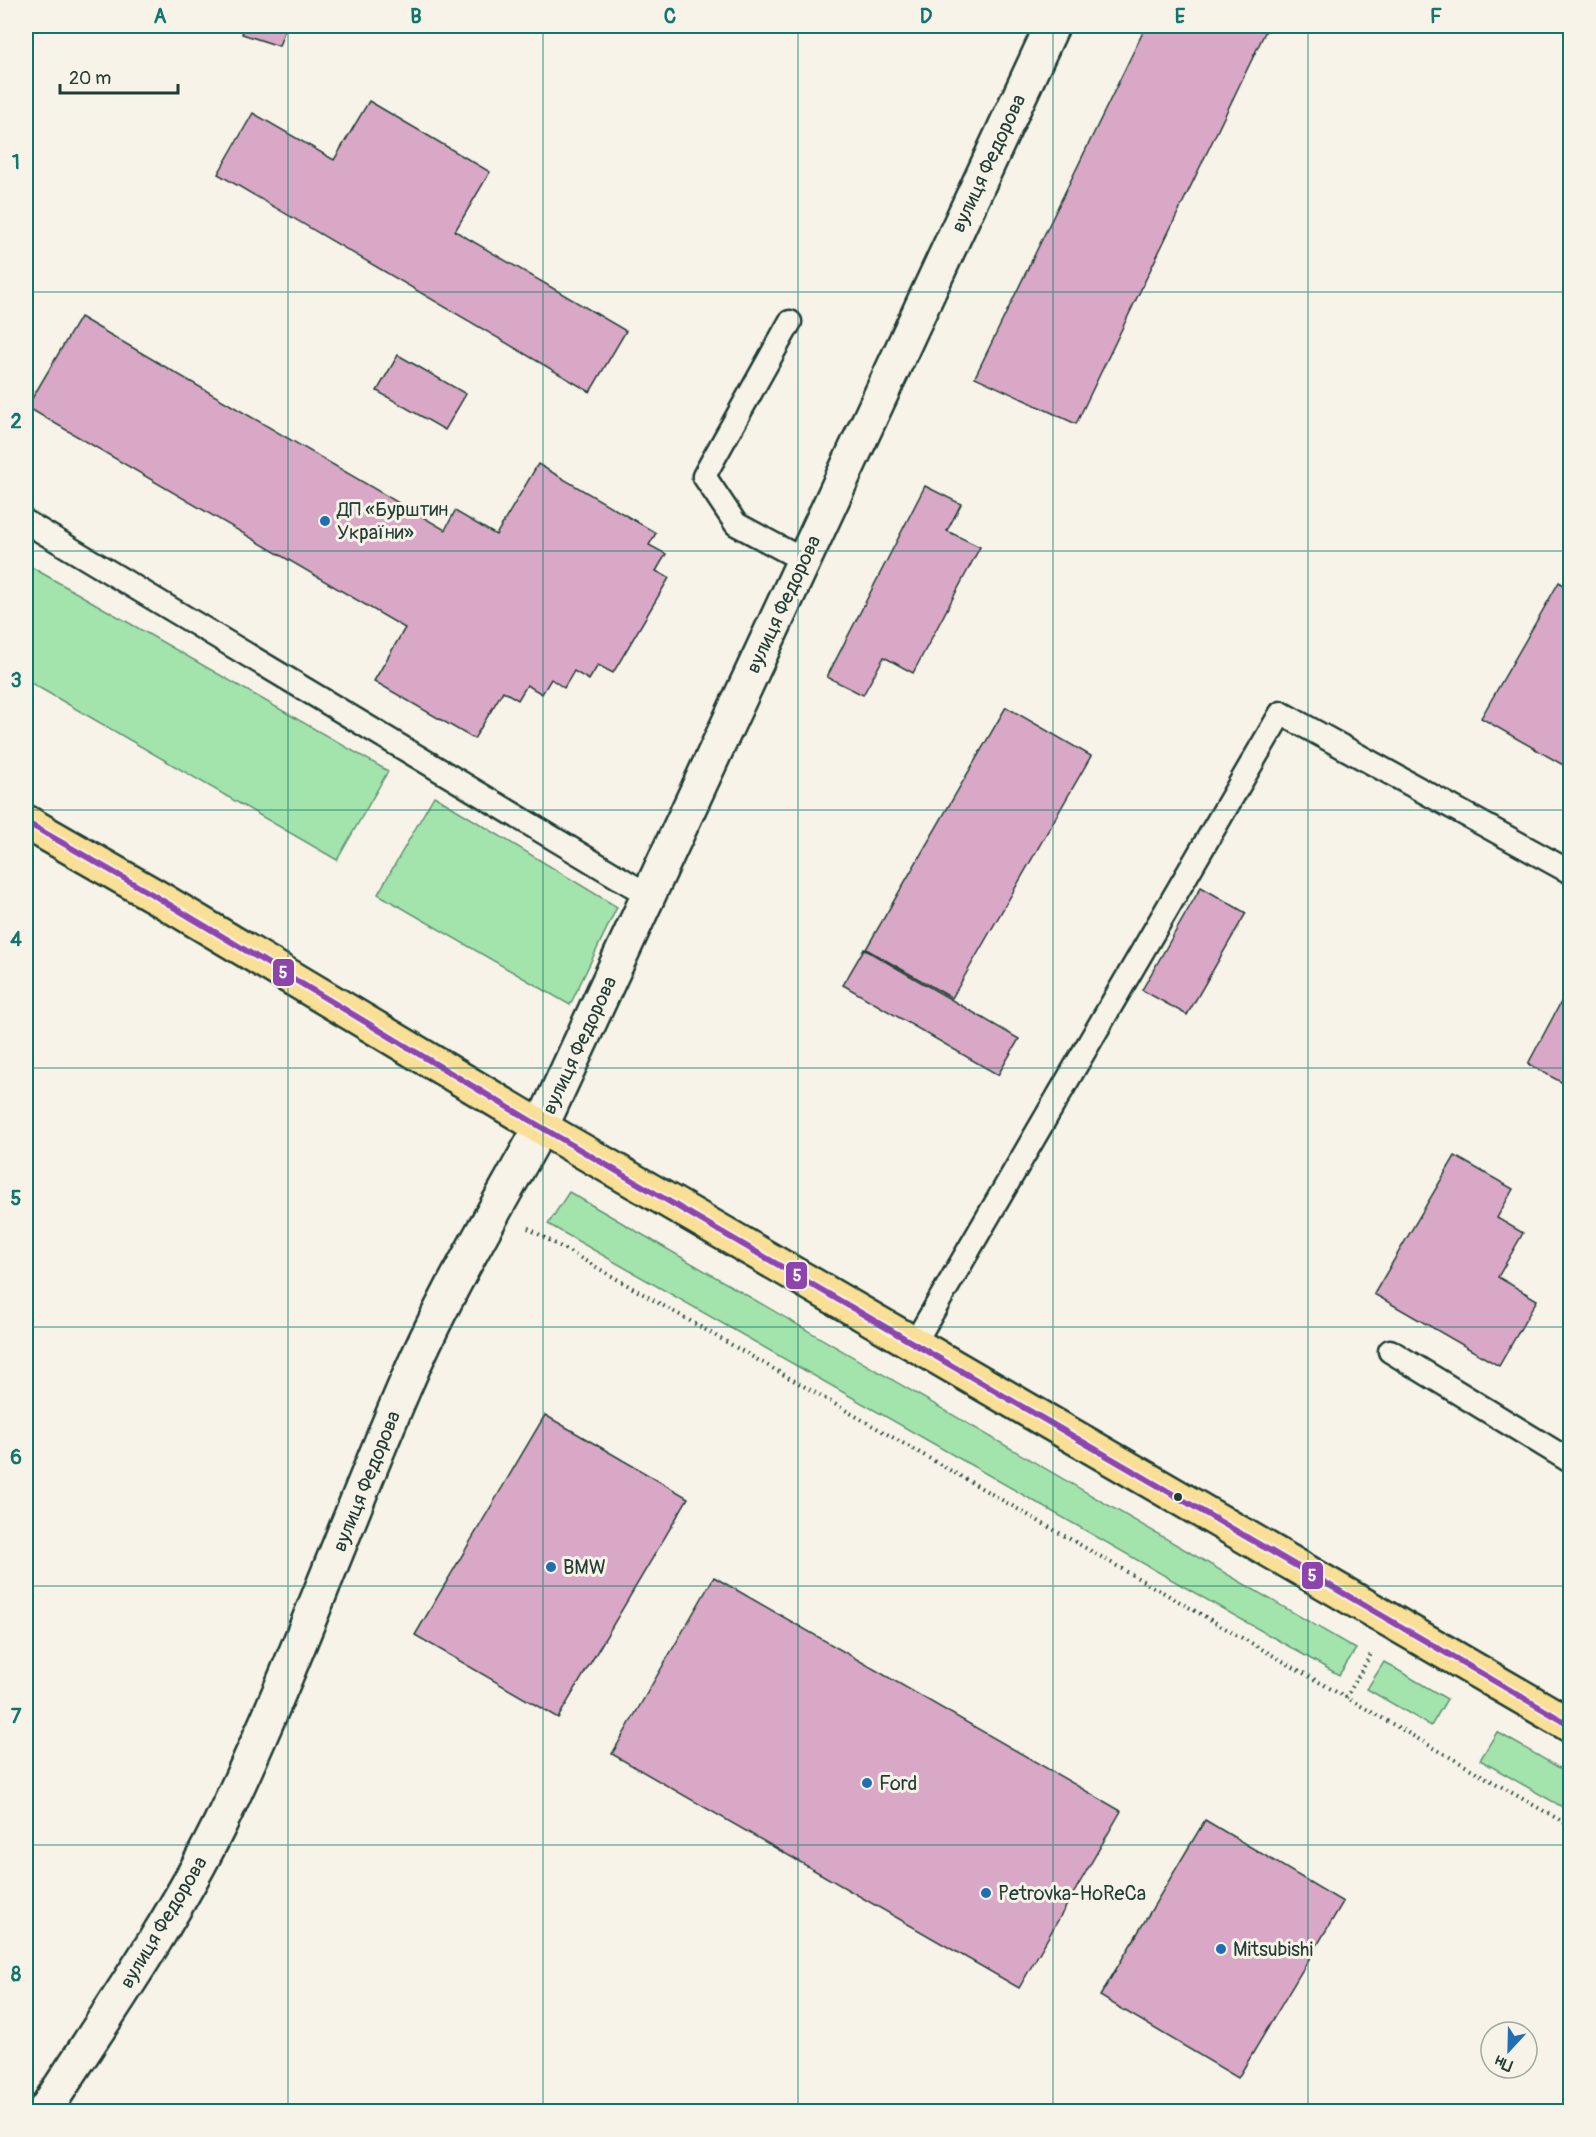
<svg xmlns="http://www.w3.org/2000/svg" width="1596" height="2137" viewBox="0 0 1596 2137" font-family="Pangolin,sans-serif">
  <rect width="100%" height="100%" fill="#f7f3e8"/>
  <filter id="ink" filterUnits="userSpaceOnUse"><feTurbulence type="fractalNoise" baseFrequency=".0167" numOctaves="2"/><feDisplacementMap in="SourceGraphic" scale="12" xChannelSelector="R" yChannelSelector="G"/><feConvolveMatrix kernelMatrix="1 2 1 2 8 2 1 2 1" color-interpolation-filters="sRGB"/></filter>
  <g filter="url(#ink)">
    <g fill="#a3e4ad" stroke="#619070" stroke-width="1.5">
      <path d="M26 564 388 771 337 860 26 680Z"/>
      <path d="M434 796 617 907 570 1005 378 894Z"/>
      <path d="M569 1192 1356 1649 1339 1675 548 1224Z"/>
      <path d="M1384 1662 1447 1699 1431 1726 1367 1689Z"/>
      <path d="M1497 1732 1570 1774V1794L1564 1808 1480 1760Z"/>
    </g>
    <g fill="#d9a8c6" stroke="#1f3d34" stroke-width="1.5">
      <path d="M244 26H286L279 46 242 34Z"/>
      <path d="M1146 26H1268L1076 424 975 377Z"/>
      <path d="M369 101 490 172 455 231 626 331 590 392 218 174 253 113 334 160Z"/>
      <path d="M80 317 445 530 455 511 496 535 538 464 656 533 649 545 666 554 656 571 669 578 613 673 598 665 589 680 574 671 564 688 551 679 542 694 527 685 518 700 503 691 474 739 374 681 405 628 27 407Z"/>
      <path d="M398 355 466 394 445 430 377 391Z"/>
      <path d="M925 486 961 504 947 531 980 547 913 673 884 657 863 695 827 677Z"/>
      <path d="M1559 582 1570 589V769L1481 718Z"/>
      <path d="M1006 707 1091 756 952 998 866 949Z"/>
      <path d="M1201 887 1246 913 1187 1015 1142 990Z"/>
      <path d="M864 949 1019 1039 998 1075 843 985Z"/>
      <path d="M1570 985V1087L1528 1064Z"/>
      <path d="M1455 1156 1513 1189 1497 1218 1523 1233 1498 1277 1537 1300 1499 1366 1374 1294Z"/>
      <path d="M545 1415 688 1498 558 1718 415 1635Z"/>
      <path d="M714 1577 1121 1811 1019 1988 612 1754Z"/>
      <path d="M1205 1820 1343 1902 1238 2078 1100 1996Z"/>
    </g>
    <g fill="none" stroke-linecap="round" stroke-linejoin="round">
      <g stroke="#1f3d34" stroke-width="27">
        <g id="service">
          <path d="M790 322 704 476 736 524 803 560"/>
          <path d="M26 522 648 895"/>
          <path d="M914 1344 1281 713 1570 872"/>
          <path d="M1390 1351 1570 1461"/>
        </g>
      </g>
      <g stroke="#1f3d34" stroke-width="38">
        <path id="minor" d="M44 2112C104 2019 169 1927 218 1828 288 1684 341 1534 404 1388 442 1298 494 1213 541 1127L1052 26"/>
      </g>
      <g stroke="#1f3d34" stroke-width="38">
        <path id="primary" d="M26 822 155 896 541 1127 1570 1725"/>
      </g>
      <g stroke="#1f3d34" stroke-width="4" stroke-dasharray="1.5 4.5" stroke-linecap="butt">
        <path d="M528 1228 1570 1826"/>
        <path d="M1346 1698 1371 1654"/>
      </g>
      <use href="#service" stroke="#f7f3e8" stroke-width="22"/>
      <use href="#minor" stroke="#f7f3e8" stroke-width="33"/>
      <use href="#primary" stroke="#fadf96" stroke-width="33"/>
      <g stroke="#f7f3e8" stroke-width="10">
        <path id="bus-1" d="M26 822 155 896 541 1127 1570 1725"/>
      </g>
      <use href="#bus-1" stroke="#8e44ad" stroke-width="6"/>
    </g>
  </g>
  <path fill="none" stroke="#0f766e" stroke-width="1.5" stroke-opacity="0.55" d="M288 26V2112M543 26V2112M798 26V2112M1053 26V2112M1308 26V2112M26 292H1570M26 551H1570M26 810H1570M26 1068H1570M26 1327H1570M26 1586H1570M26 1845H1570"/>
  <g fill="#1f6fb2" stroke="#f7f3e8" stroke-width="2">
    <circle cx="325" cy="521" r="6"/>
    <circle cx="551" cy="1567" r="6"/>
    <circle cx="867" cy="1783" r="6"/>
    <circle cx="986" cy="1893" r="6"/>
    <circle cx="1221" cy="1949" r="6"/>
  </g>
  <circle fill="#1f3d34" stroke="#f7f3e8" stroke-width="2" cx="1178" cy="1497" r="5"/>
  <g text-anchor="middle" stroke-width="6" stroke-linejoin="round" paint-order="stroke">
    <g font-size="20" fill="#1f3d34" stroke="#f7f3e8">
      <text transform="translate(988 163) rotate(-65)" y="7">вулиця Федорова</text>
      <text transform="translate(783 604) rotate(-65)" y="7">вулиця Федорова</text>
      <text transform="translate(579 1045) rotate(-65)" y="7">вулиця Федорова</text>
      <text transform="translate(366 1481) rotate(-68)" y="7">вулиця Федорова</text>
      <text transform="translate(163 1922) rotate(-59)" y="7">вулиця Федорова</text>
    </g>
    <g font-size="20" fill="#1f3d34" stroke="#f7f3e8" text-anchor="start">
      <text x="337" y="516">ДП «Бурштин<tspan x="337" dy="23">України»</tspan></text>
      <text x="563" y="1574">BMW</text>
      <text x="879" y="1790">Ford</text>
      <text x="998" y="1900">Petrovka-HoReCa</text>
      <text x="1233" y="1956">Mitsubishi</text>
    </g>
  </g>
  <g stroke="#f7f3e8" stroke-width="2">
    <rect x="272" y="958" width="23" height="29" rx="6" fill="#8e44ad"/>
    <rect x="785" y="1261" width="23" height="29" rx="6" fill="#8e44ad"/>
    <rect x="1301" y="1561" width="23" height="29" rx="6" fill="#8e44ad"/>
  </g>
  <g font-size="16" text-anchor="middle" font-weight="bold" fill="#fff">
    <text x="283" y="978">5</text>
    <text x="797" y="1281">5</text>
    <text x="1312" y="1581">5</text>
  </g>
  <rect width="1596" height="2137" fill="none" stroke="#f7f3e8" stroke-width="66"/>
  <g transform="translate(1509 2050) rotate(202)"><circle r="28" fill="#f7f3e8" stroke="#a1aaa0" stroke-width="1.5"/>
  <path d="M0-4.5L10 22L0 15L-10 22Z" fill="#1f6fb2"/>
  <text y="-9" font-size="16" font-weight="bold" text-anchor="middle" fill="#1f3d34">Пн</text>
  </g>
  <path d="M60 84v9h118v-9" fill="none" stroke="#1f3d34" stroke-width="3"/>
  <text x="69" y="84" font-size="18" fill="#1f3d34" stroke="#f7f3e8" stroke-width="4.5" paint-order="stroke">20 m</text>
  <rect x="33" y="33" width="1530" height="2071" fill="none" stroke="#0f766e" stroke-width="2"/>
  <g font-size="20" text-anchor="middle" font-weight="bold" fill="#0f766e">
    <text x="160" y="23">A</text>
    <text x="416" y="23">B</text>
    <text x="670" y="23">C</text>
    <text x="926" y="23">D</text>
    <text x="1180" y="23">E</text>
    <text x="1436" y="23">F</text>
    <text x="16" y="169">1</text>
    <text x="16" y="428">2</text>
    <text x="16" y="687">3</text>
    <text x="16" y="946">4</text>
    <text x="16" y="1205">5</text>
    <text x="16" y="1464">6</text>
    <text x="16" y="1723">7</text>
    <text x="16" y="1981">8</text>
  </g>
</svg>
